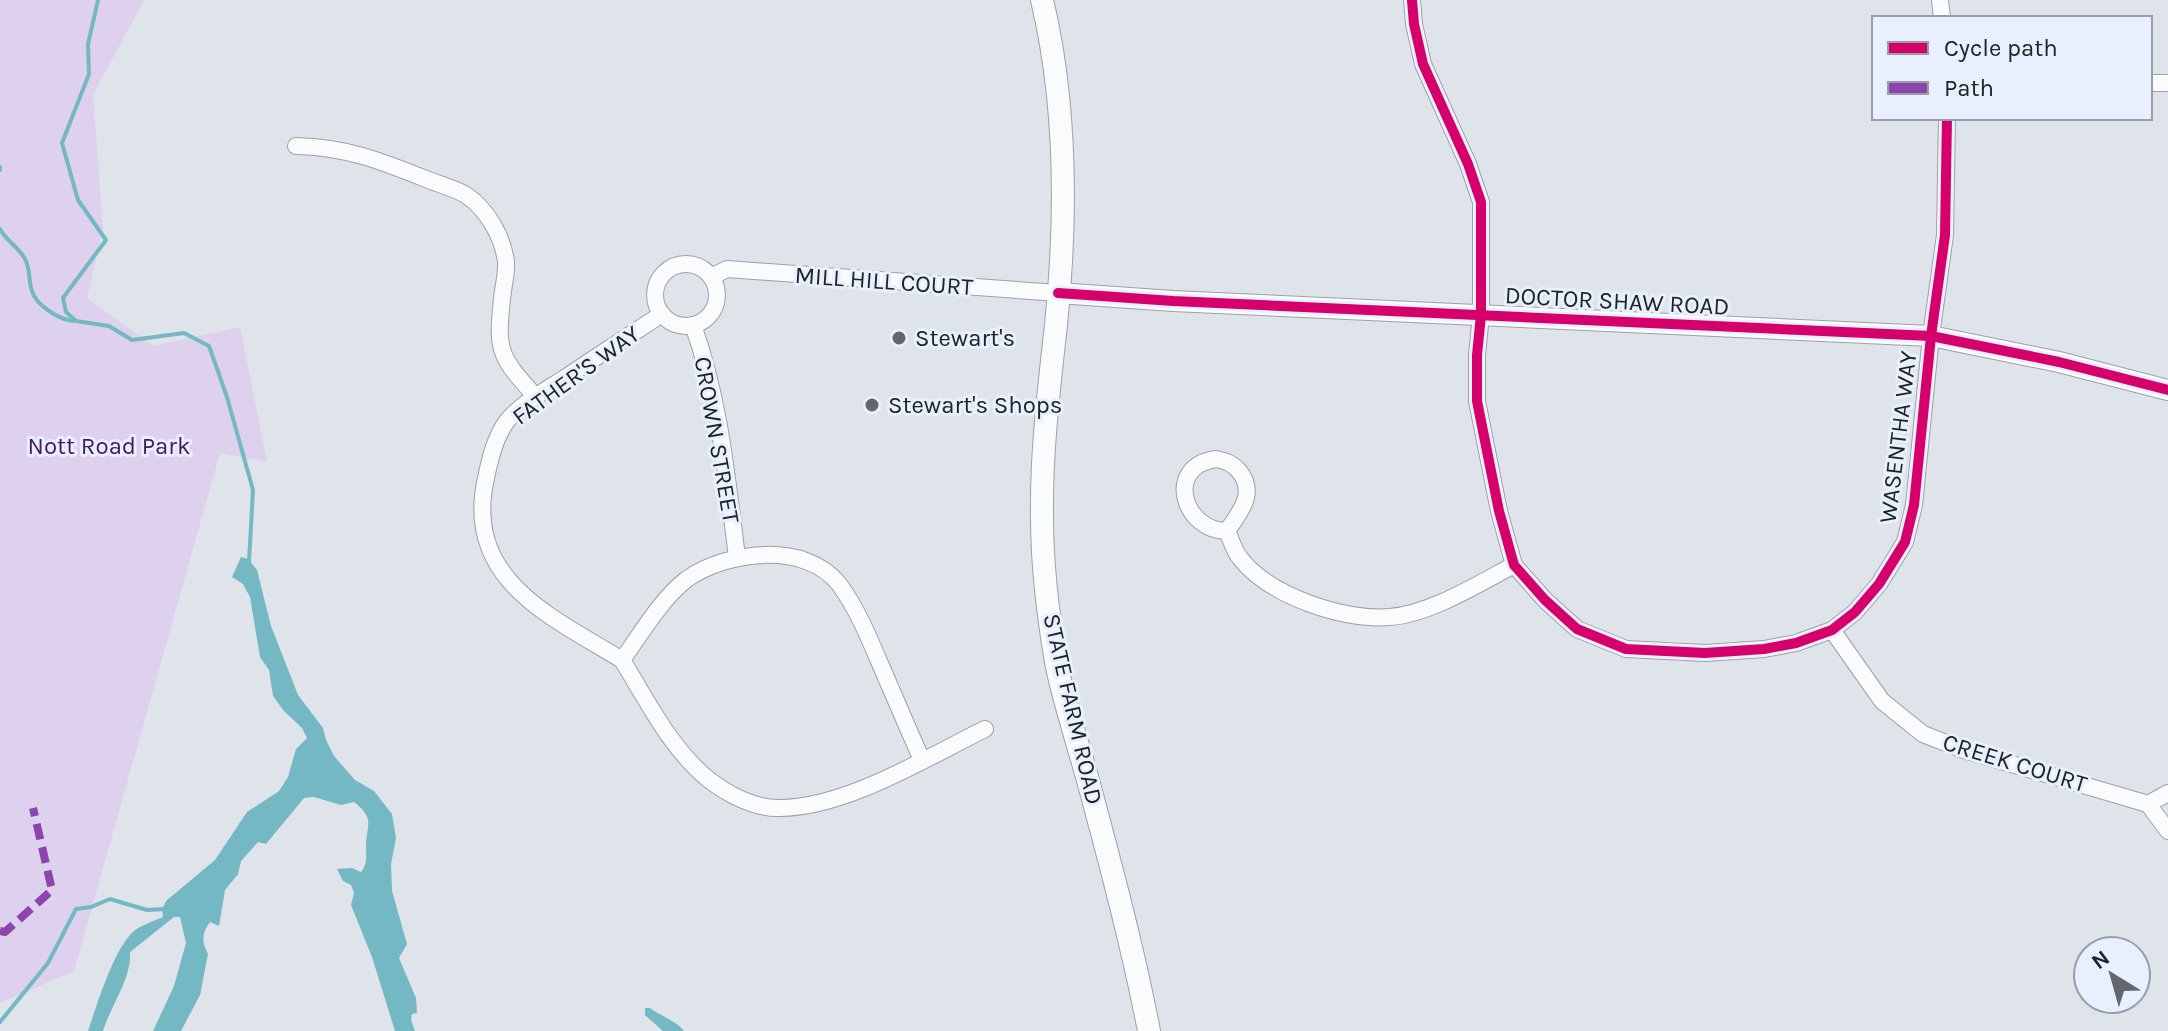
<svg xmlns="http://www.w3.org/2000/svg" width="2168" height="1031" viewBox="0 0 2168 1031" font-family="Karla,sans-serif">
  <rect width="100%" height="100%" fill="#dfe3ea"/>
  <path fill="#ddd1ed" d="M0 0H144L93 95 103 228 87 298 153 346 240 327 267 462 220 453 74 971 0 1003Z"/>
  <g fill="#74b8c4">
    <path d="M241 557 248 559 257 570 271 626 298 695 323 728 326 740 334 756 355 780 374 791 392 814 396 838 391 864 392 891 407 944 399 958 416 998 417 1013 412 1014 411 1020 415 1031H395L372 957 351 905 354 893 351 885 343 881 337 869 352 868 361 872C368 863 366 856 366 845 367 823 375 819 354 802L341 805 314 797 304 798 266 844 258 842 241 861 238 874 225 890 219 926 210 922C202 933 201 941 208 954L200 995 181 1031H153L174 986 186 943 180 917H174L130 952C132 978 111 1005 103 1031H88C97 1005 114 948 134 931 142 925 154 921 163 917L162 910 166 901 215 860 247 812 279 791 288 777 296 749 307 738 302 728 284 711 273 696 269 670 260 657 250 597 243 584 232 577Z"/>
    <path d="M645 1008H650C661 1016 676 1021 684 1031H663L645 1015Z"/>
  </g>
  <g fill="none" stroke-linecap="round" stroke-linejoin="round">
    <g stroke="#74b8c4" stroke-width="4">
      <path d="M98 0 88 44 89 74 62 143 78 200 106 240 63 298 66 312 76 321 109 326 132 340 184 333 209 346 227 397 253 490 249 562"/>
      <path d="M0 167V170"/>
      <path d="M0 229C6 241 19 247 25 259 31 270 28 280 32 291 36 305 58 319 73 321"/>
      <path d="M0 1022 48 963 76 909 91 907 110 899 147 910 165 909"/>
    </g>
    <g stroke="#9ea0a6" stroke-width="18">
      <g id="minor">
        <path d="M1412 0 1414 24 1423 64 1468 164 1481 202V315L1477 355V401L1499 511 1514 565 1545 600 1577 629 1626 649 1705 653 1764 649 1796 643 1832 630 1855 612 1879 584 1905 542 1914 505 1931 336 1945 235 1947 118"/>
        <path d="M1940 0 1942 18"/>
        <path d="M2150 83H2168"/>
        <path d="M296 146C346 147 381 161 426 179 438 184 454 188 466 195 487 209 503 237 506 262 507 273 503 287 502 299 496 352 500 357 536 397"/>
        <circle cx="686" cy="295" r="31"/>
        <path d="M711 277 727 269 1058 293"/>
        <path d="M693 325C720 400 727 479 737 557"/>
        <path d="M1216 459C1226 461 1232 463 1239 471 1257 493 1240 512 1227 531 1183 531 1164 466 1216 459Z"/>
        <path d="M1227 531C1231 539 1234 551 1240 558 1269 596 1344 621 1390 617 1430 614 1478 584 1514 565"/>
        <path d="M1832 630 1882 701 1923 734 1964 750 2148 804"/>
        <path d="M622 660C550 616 463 579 486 478 490 459 495 437 507 421 522 403 546 390 565 378 597 356 630 335 662 314"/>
        <path d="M922 760C907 727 893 693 878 659 867 633 856 607 839 584 805 541 727 551 687 579 661 599 641 634 622 660 647 700 670 748 708 779 727 794 755 809 780 808 845 808 926 758 985 729"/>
        <path d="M2168 793 2148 804 2168 831"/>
      </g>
    </g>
    <g stroke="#9ea0a6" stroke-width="22">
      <path id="tertiary" d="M1058 293 1173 301 1931 336 2059 362 2168 390"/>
    </g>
    <g stroke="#9ea0a6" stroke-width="24">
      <path id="secondary" d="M1042 0C1067 105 1067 217 1056 325 1049 388 1041 453 1042 517 1042 565 1048 615 1056 662 1064 703 1078 743 1089 784 1111 866 1133 948 1149 1031"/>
    </g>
    <use href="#minor" stroke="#fafbfc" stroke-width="16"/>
    <use href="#tertiary" stroke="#fafbfc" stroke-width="20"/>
    <use href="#secondary" stroke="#fafbfc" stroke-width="22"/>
    <path stroke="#8e44ad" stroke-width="8" stroke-dasharray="16 8" stroke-linecap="butt" d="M0 931 5 932 52 890 33 808"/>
    <g stroke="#e7f0fc" stroke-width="15">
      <g id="cycleway">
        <path d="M1412 0 1414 24 1423 64 1468 164 1481 202V315L1477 355V401L1499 511 1514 565 1545 600 1577 629 1626 649 1705 653 1764 649 1796 643 1832 630 1855 612 1879 584 1905 542 1914 505 1931 336 1945 235 1947 118"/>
        <path d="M1058 293 1173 301 1931 336 2059 362 2168 390"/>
      </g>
    </g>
    <use href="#cycleway" stroke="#d6006c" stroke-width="10"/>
  </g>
  <g fill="#63666b" stroke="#e7f0fc" stroke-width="3">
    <circle cx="899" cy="338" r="8"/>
    <circle cx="872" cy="405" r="8"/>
  </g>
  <g text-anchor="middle" stroke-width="6" stroke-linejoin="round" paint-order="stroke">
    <g font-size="24" fill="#202327" stroke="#e7f0fc">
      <text transform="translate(884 281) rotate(4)" y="8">MILL HILL COURT</text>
      <text transform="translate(1617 301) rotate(3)" y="8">DOCTOR SHAW ROAD</text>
      <text transform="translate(576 375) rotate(-36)" y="8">FATHER'S WAY</text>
      <text transform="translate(1898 437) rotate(-83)" y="8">WASENTHA WAY</text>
      <text transform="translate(717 440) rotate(80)" y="8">CROWN STREET</text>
      <text transform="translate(1073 709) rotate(77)" y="8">STATE FARM ROAD</text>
      <text transform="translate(2015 763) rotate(17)" y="8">CREEK COURT</text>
    </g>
    <g font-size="24" fill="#202327" stroke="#e7f0fc" text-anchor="start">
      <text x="915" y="346">Stewart's</text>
      <text x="888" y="413">Stewart's Shops</text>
    </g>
    <g font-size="24" fill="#45195f" stroke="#e7f0fc">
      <text x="109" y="454">Nott Road Park</text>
    </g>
  </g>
  <rect x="1872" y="16" width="280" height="104" fill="#e7f0fc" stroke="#979ea7" stroke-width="2"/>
  <rect x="1888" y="42" width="40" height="12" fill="#d6006c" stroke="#979ea7" stroke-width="2"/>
  <text x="1944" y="56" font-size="24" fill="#202327">Cycle path</text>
  <rect x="1888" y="82" width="40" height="12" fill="#8e44ad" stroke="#979ea7" stroke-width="2"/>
  <text x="1944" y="96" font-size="24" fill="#202327">Path</text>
  <g transform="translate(2112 975) rotate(323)"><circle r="38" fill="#e7f0fc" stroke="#979ea7" stroke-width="2"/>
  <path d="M0-6L14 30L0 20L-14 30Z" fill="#63666b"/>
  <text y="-12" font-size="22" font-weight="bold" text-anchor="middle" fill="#202327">N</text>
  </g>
</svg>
